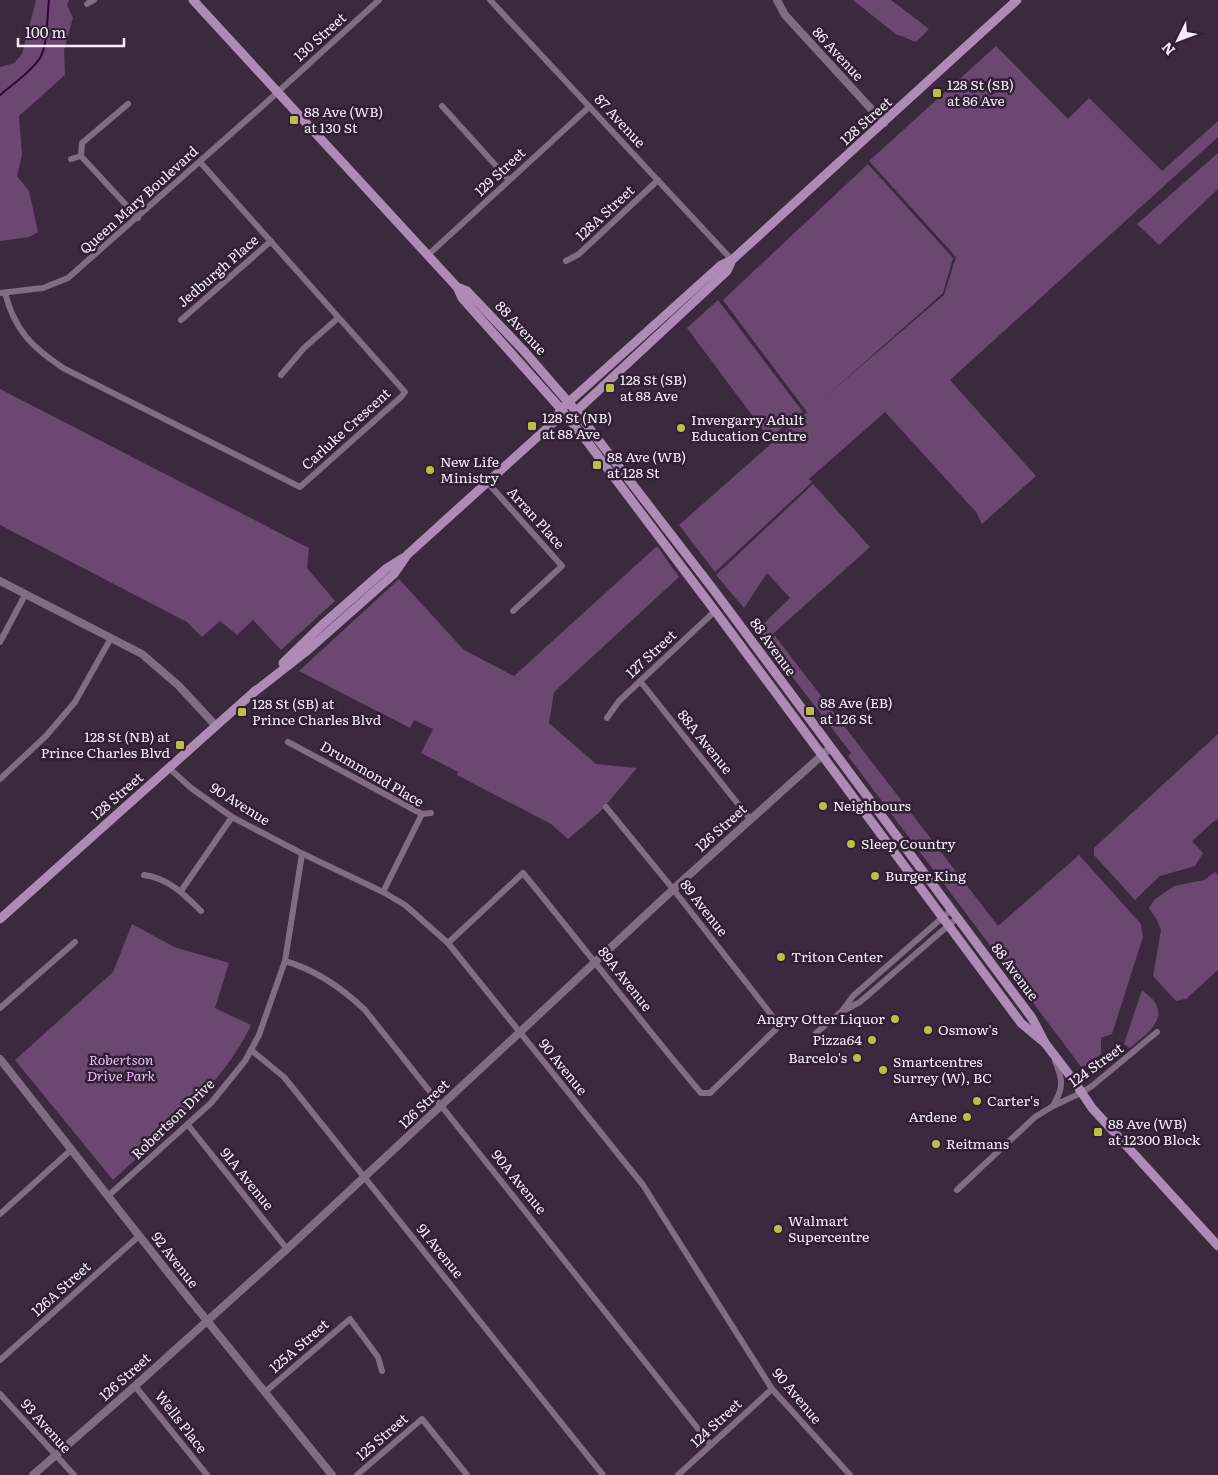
<svg xmlns="http://www.w3.org/2000/svg" width="1218" height="1475" viewBox="0 0 1218 1475" font-family="Literata,serif">
  <rect width="100%" height="100%" fill="#3c293f"/>
  <g fill="#6a4870">
    <path d="M36 0H69L67 5 73 18 64 50 65 75 19 116 22 155 17 176 29 191 38 232 29 237 0 241V67L14 63 22 54Z"/>
    <path d="M853 0H891L929 29 916 42C909 40 904 36 897 35Z"/>
    <path d="M996 46 1068 119 1089 98 1162 171 1218 121V137L950 380 1036 476 982 524 976 512 885 412 809 479 812 482 715 572 679 525 807 412 723 300 868 164 953 258 943 293 825 397 944 295 956 257 869 161Z"/>
    <path d="M1218 153V189L1159 245 1137 224Z"/>
    <path d="M718 300 803 412 769 438 687 328Z"/>
    <path d="M0 389 309 548 307 568 335 601 281 650 253 620 237 635 220 621 202 637 187 622 0 525Z"/>
    <path d="M813 484 870 547 766 640 758 629 790 598 767 573 744 608 716 575Z"/>
    <path d="M657 546 679 577 554 692 549 723 596 764 637 768 600 812 568 839 551 824 457 775 458 772 421 753 433 729 414 720 410 728 299 671 399 579 464 650 514 676Z"/>
    <path d="M775 636 998 926 1079 855 1141 924 1143 937 1112 1034 1101 1038V1054L1082 1068 848 756 851 753 767 644Z"/>
    <path d="M1218 734V819L1213 822 1192 841 1203 853 1195 866 1160 876 1135 900 1094 855V848Z"/>
    <path d="M1215 872 1218 875V970L1186 999 1176 1001 1153 976 1161 930 1157 920 1149 908 1154 900 1174 886 1204 880Z"/>
    <path d="M132 924 174 947 229 963 215 1008 251 1025C224 1084 160 1136 113 1180L15 1060 113 972Z"/>
    <path d="M1142 990C1146 994 1154 999 1156 1004 1166 1023 1142 1037 1130 1048L1124 1044Z"/>
  </g>
  <g fill="none" stroke-linecap="round" stroke-linejoin="round">
    <path stroke="#33023b" stroke-width="2" d="M0 95C13 84 31 72 40 58 48 45 47 15 49 0"/>
    <g stroke="#816b85" stroke-width="6">
      <path d="M490 0 732 260"/>
      <path d="M87 4 94 0"/>
      <path d="M128 104 82 143 81 156 138 218"/>
      <path d="M442 106 509 180"/>
      <path d="M71 159 81 156"/>
      <path d="M428 255 589 107"/>
      <path d="M566 261 579 254 658 180"/>
      <path d="M0 293 43 288 68 278 268 101 379 0"/>
      <path d="M5 293C15 331 32 347 63 368L300 487 401 397 405 392 200 162"/>
      <path d="M181 320 271 241"/>
      <path d="M281 375 304 348 338 318"/>
      <path d="M487 482 562 566 513 611"/>
      <path d="M0 642 25 595"/>
      <path d="M640 681 750 819"/>
      <path d="M607 718 619 701 715 611"/>
      <path d="M288 742 422 814 383 892"/>
      <path d="M169 768 191 788 232 817 299 852 383 892 405 905 448 943 643 1185 772 1389 850 1475"/>
      <path d="M0 779 46 736 75 702 111 638"/>
      <path d="M422 814 431 813"/>
      <path d="M144 875C168 878 184 894 201 911"/>
      <path d="M181 891 232 817"/>
      <path d="M448 943 523 873C583 946 640 1021 701 1093H710L777 1028 773 1017 673 889 606 807"/>
      <path d="M285 961C316 970 342 988 365 1010L711 1445"/>
      <path d="M0 1008 75 942"/>
      <path d="M843 1011 860 1002 957 918"/>
      <path d="M816 1033 842 1011 853 996 951 910"/>
      <path d="M251 1050 284 1077 603 1475"/>
      <path d="M1053 1106C1064 1087 1063 1080 1055 1061"/>
      <path d="M188 1125 287 1249"/>
      <path d="M957 1190 1035 1117 1053 1106 1081 1093 1092 1086 1157 1032"/>
      <path d="M108 1196 211 1103 245 1061 251 1050 259 1035 285 961 302 854"/>
      <path d="M0 1214 71 1150"/>
      <path d="M0 1360 139 1236"/>
      <path d="M135 1386 207 1475"/>
      <path d="M265 1392 350 1319 378 1357 382 1371"/>
      <path d="M0 1394 74 1475"/>
      <path d="M357 1475 422 1419 467 1475"/>
      <path d="M678 1475 772 1389"/>
    </g>
    <g stroke="#816b85" stroke-width="8">
      <path d="M777 0 785 15 884 123"/>
      <path d="M0 581 142 654 179 686 216 726"/>
      <path d="M0 1059 174 1280 332 1475"/>
      <path d="M33 1475 135 1386 287 1249 680 883 830 748"/>
    </g>
    <g stroke="#ae8bb5" stroke-width="9">
      <path d="M193 0 457 287 462 298 561 409 589 444 715 611 1021 1023 1045 1043"/>
      <path d="M457 287 467 291 524 351 576 411 713 589 1032 1018 1045 1043 1074 1081 1092 1108 1218 1246"/>
      <path d="M572 415 727 271 732 260"/>
      <path d="M283 663 321 626 387 568 403 558"/>
      <path d="M253 693 308 650 394 574 407 555 555 421 561 409 721 265 732 260 1017 0"/>
      <path d="M0 919 256 690"/>
    </g>
  </g>
  <g fill="#bcbf44" stroke="#312035" stroke-width="2">
    <rect x="932" y="88" width="10" height="10" rx="2.5"/>
    <rect x="289" y="115" width="10" height="10" rx="2.5"/>
    <rect x="605" y="383" width="10" height="10" rx="2.5"/>
    <rect x="527" y="421" width="10" height="10" rx="2.5"/>
    <circle cx="681" cy="428" r="5"/>
    <rect x="592" y="460" width="10" height="10" rx="2.5"/>
    <circle cx="430" cy="470" r="5"/>
    <rect x="805" y="706" width="10" height="10" rx="2.5"/>
    <rect x="237" y="707" width="10" height="10" rx="2.5"/>
    <rect x="175" y="740" width="10" height="10" rx="2.5"/>
    <circle cx="823" cy="806" r="5"/>
    <circle cx="851" cy="844" r="5"/>
    <circle cx="875" cy="876" r="5"/>
    <circle cx="781" cy="957" r="5"/>
    <circle cx="895" cy="1019" r="5"/>
    <circle cx="928" cy="1030" r="5"/>
    <circle cx="872" cy="1040" r="5"/>
    <circle cx="857" cy="1058" r="5"/>
    <circle cx="883" cy="1070" r="5"/>
    <circle cx="977" cy="1101" r="5"/>
    <circle cx="967" cy="1117" r="5"/>
    <rect x="1093" y="1127" width="10" height="10" rx="2.5"/>
    <circle cx="936" cy="1144" r="5"/>
    <circle cx="778" cy="1229" r="5"/>
  </g>
  <g text-anchor="middle" stroke-width="5" stroke-linejoin="round" paint-order="stroke">
    <g font-size="14" fill="#f7ebfa" stroke="#312035">
      <text transform="translate(320 37) rotate(-42)" y="5">130 Street</text>
      <text transform="translate(838 54) rotate(47)" y="5">86 Avenue</text>
      <text transform="translate(620 121) rotate(47)" y="5">87 Avenue</text>
      <text transform="translate(866 121) rotate(-42)" y="5">128 Street</text>
      <text transform="translate(500 172) rotate(-43)" y="5">129 Street</text>
      <text transform="translate(139 200) rotate(-42)" y="5">Queen Mary Boulevard</text>
      <text transform="translate(605 213) rotate(-43)" y="5">128A Street</text>
      <text transform="translate(218 271) rotate(-41)" y="5">Jedburgh Place</text>
      <text transform="translate(521 328) rotate(47)" y="5">88 Avenue</text>
      <text transform="translate(346 429) rotate(-42)" y="5">Carluke Crescent</text>
      <text transform="translate(536 518) rotate(48)" y="5">Arran Place</text>
      <text transform="translate(773 647) rotate(54)" y="5">88 Avenue</text>
      <text transform="translate(651 654) rotate(-43)" y="5">127 Street</text>
      <text transform="translate(705 742) rotate(51)" y="5">88A Avenue</text>
      <text transform="translate(372 774) rotate(30)" y="5">Drummond Place</text>
      <text transform="translate(117 796) rotate(-41)" y="5">128 Street</text>
      <text transform="translate(240 804) rotate(32)" y="5">90 Avenue</text>
      <text transform="translate(721 828) rotate(-42)" y="5">126 Street</text>
      <text transform="translate(704 908) rotate(52)" y="5">89 Avenue</text>
      <text transform="translate(1015 972) rotate(53)" y="5">88 Avenue</text>
      <text transform="translate(625 979) rotate(52)" y="5">89A Avenue</text>
      <text transform="translate(1096 1065) rotate(-36)" y="5">124 Street</text>
      <text transform="translate(563 1067) rotate(51)" y="5">90 Avenue</text>
      <text transform="translate(424 1104) rotate(-44)" y="5">126 Street</text>
      <text transform="translate(173 1119) rotate(-44)" y="5">Robertson Drive</text>
      <text transform="translate(247 1179) rotate(51)" y="5">91A Avenue</text>
      <text transform="translate(519 1182) rotate(51)" y="5">90A Avenue</text>
      <text transform="translate(440 1251) rotate(51)" y="5">91 Avenue</text>
      <text transform="translate(175 1260) rotate(52)" y="5">92 Avenue</text>
      <text transform="translate(61 1289) rotate(-42)" y="5">126A Street</text>
      <text transform="translate(299 1346) rotate(-41)" y="5">125A Street</text>
      <text transform="translate(125 1377) rotate(-42)" y="5">126 Street</text>
      <text transform="translate(797 1396) rotate(50)" y="5">90 Avenue</text>
      <text transform="translate(181 1422) rotate(52)" y="5">Wells Place</text>
      <text transform="translate(716 1423) rotate(-43)" y="5">124 Street</text>
      <text transform="translate(46 1426) rotate(48)" y="5">93 Avenue</text>
      <text transform="translate(382 1437) rotate(-41)" y="5">125 Street</text>
    </g>
    <g font-size="14" fill="#f7ebfa" stroke="#312035" text-anchor="start">
      <text x="947" y="90">128 St (SB)<tspan x="947" dy="16">at 86 Ave</tspan></text>
      <text x="304" y="117">88 Ave (WB)<tspan x="304" dy="16">at 130 St</tspan></text>
      <text x="620" y="385">128 St (SB)<tspan x="620" dy="16">at 88 Ave</tspan></text>
      <text x="542" y="423">128 St (NB)<tspan x="542" dy="16">at 88 Ave</tspan></text>
      <text x="691" y="425">Invergarry Adult<tspan x="691" dy="16">Education Centre</tspan></text>
      <text x="607" y="462">88 Ave (WB)<tspan x="607" dy="16">at 128 St</tspan></text>
      <text x="440" y="467">New Life<tspan x="440" dy="16">Ministry</tspan></text>
      <text x="820" y="708">88 Ave (EB)<tspan x="820" dy="16">at 126 St</tspan></text>
      <text x="252" y="709">128 St (SB) at<tspan x="252" dy="16">Prince Charles Blvd</tspan></text>
      <text x="170" y="742" text-anchor="end">128 St (NB) at<tspan x="170" dy="16">Prince Charles Blvd</tspan></text>
      <text x="833" y="811">Neighbours</text>
      <text x="861" y="849">Sleep Country</text>
      <text x="885" y="881">Burger King</text>
      <text x="791" y="962">Triton Center</text>
      <text x="885" y="1024" text-anchor="end">Angry Otter Liquor</text>
      <text x="938" y="1035">Osmow's</text>
      <text x="862" y="1045" text-anchor="end">Pizza64</text>
      <text x="847" y="1063" text-anchor="end">Barcelo's</text>
      <text x="893" y="1067">Smartcentres<tspan x="893" dy="16">Surrey (W), BC</tspan></text>
      <text x="987" y="1106">Carter's</text>
      <text x="957" y="1122" text-anchor="end">Ardene</text>
      <text x="1108" y="1129">88 Ave (WB)<tspan x="1108" dy="16">at 12300 Block</tspan></text>
      <text x="946" y="1149">Reitmans</text>
      <text x="788" y="1226">Walmart<tspan x="788" dy="16">Supercentre</tspan></text>
    </g>
    <g font-size="14" font-style="italic" fill="#f0b7fb" stroke="#312035">
      <text x="121" y="1065">Robertson<tspan x="121" dy="16">Drive Park</tspan></text>
    </g>
  </g>
  <g transform="translate(1178 40) rotate(228)" stroke="#312035" stroke-width="4" paint-order="stroke">
  <path d="M0-4L9 19L0 12L-9 19Z" fill="#f7ebfa"/>
  <text y="-8" font-size="14" font-weight="bold" text-anchor="middle" fill="#f7ebfa">N</text>
  </g>
  <path d="M18 38v8h106v-8" fill="none" stroke="#f7ebfa" stroke-width="2.5"/>
  <text x="25" y="38" font-size="15" fill="#f7ebfa" stroke="#312035" stroke-width="4" paint-order="stroke">100 m</text>
</svg>
